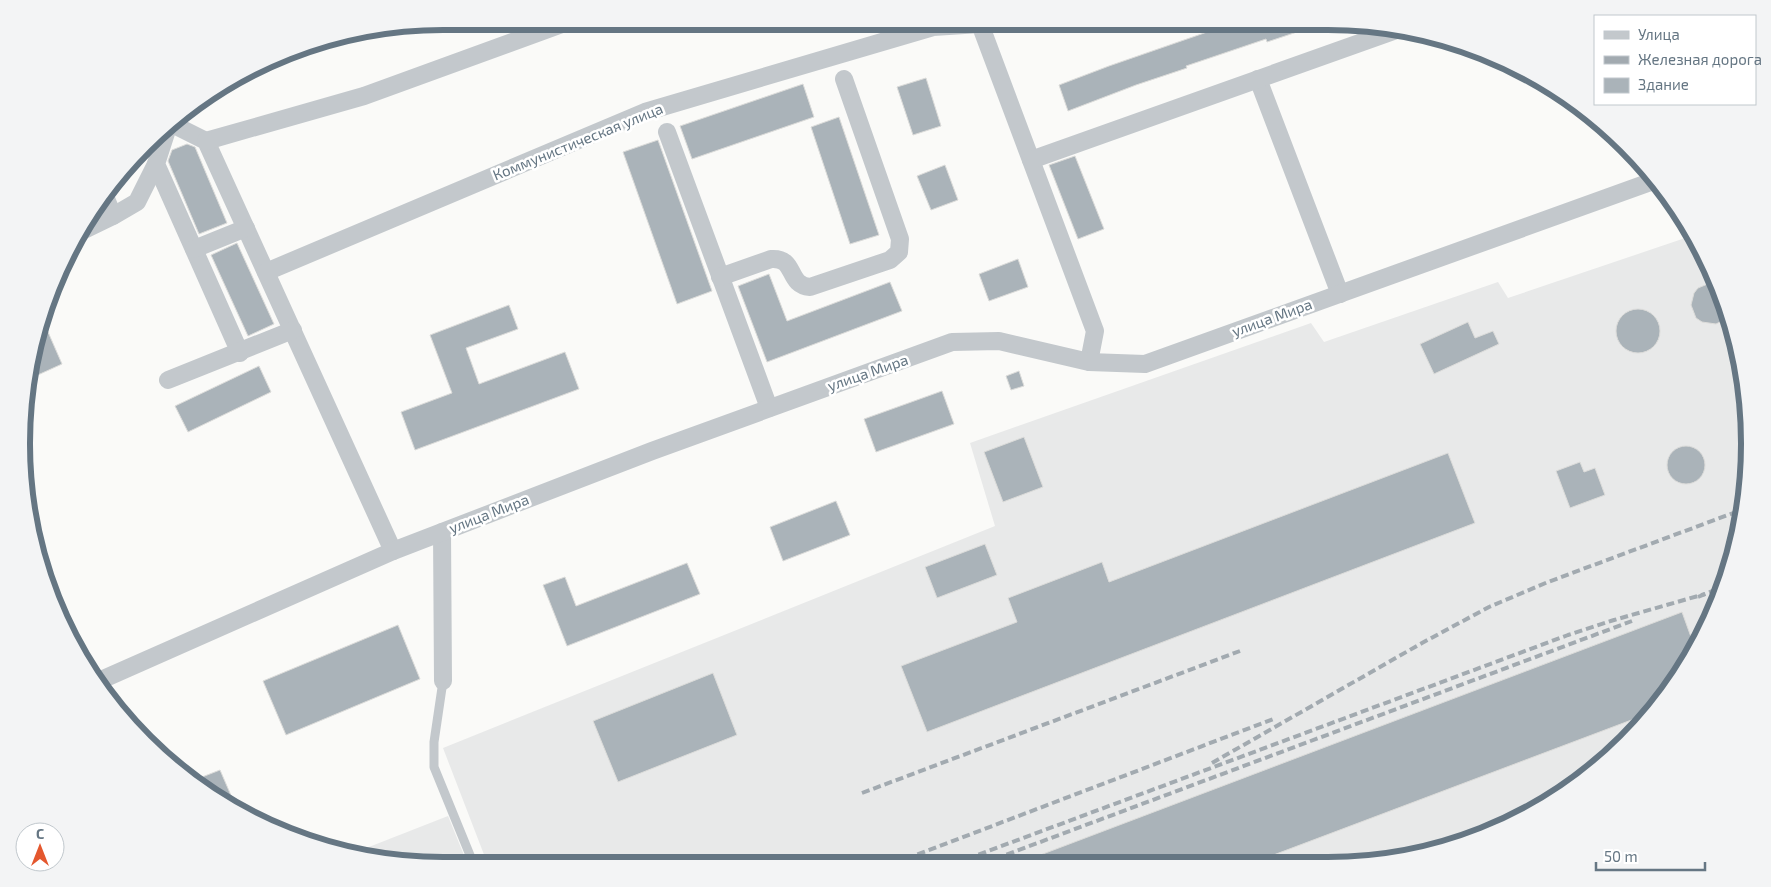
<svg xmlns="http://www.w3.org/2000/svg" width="1771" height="887" viewBox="0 0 1771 887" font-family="'Exo 2',sans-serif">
  <rect width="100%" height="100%" fill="#fafaf8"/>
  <g fill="#e8e9e9">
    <path d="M1694 235 1727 308 1746 388 1749 471 1735 553 1706 630 1662 701 1584 779 1489 834 1383 862 488 865 443 748 995 526 970 443 1311 323 1324 342 1498 282 1508 298Z"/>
    <path d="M448 816 468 865H416L351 854Z"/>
  </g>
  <g fill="#aab3b9" stroke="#dcdcda">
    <path d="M1236 22H1320L1321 24 1267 42 1266 39 1186 66 1187 68 1136 85 1068 111 1059 85 1109 66Z"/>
    <path d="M926 78 941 126 913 135 897 87Z"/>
    <path d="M803 84 814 117 692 159 680 126Z"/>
    <path d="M839 117 879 235 850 244 811 127Z"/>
    <path d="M658 140 712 291 677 304 623 152Z"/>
    <path d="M187 144 195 147 227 223 199 234 168 161 172 150Z"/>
    <path d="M1075 156 1104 229 1078 239 1049 165Z"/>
    <path d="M945 165 958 200 931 210 917 176Z"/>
    <path d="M237 243 274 324 248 336 211 255Z"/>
    <path d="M1018 259 1028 287 989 301 979 274Z"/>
    <path d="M769 274 787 321 890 282 902 311 767 362 738 286Z"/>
    <path d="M1710 283 1717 284 1729 315 1722 321 1716 324 1702 322 1696 318 1691 305 1694 293 1698 288Z"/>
    <path d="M509 305 518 329 466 348 479 384 565 352 579 389 415 450 401 412 452 393 430 335Z"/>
    <circle cx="1638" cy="331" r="22"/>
    <path d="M1468 322 1475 338 1493 331 1499 344 1434 374 1420 344Z"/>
    <path d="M48 332 62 364 29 379V361L37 337Z"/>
    <path d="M259 366 271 392 188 432 175 406Z"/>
    <path d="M1019 371 1024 386 1011 390 1006 376Z"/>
    <path d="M942 391 954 424 876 452 864 419Z"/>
    <path d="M1024 437 1043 487 1003 502 984 452Z"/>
    <circle cx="1686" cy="465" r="19"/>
    <path d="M1448 453 1475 523 927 732 901 666 1017 622 1008 598 1102 562 1109 582Z"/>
    <path d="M1580 462 1584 472 1595 468 1605 495 1570 508 1556 471Z"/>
    <path d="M836 501 850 535 783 561 770 527Z"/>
    <path d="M985 544 997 575 937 598 925 567Z"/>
    <path d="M687 563 700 594 567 646 543 585 565 577 576 606Z"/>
    <path d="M1682 612 1695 648 1662 701 1650 713 1255 862 1019 863Z"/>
    <path d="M398 625 420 679 286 735 263 681Z"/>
    <path d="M713 673 737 735 618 782 593 721Z"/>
    <path d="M220 770 236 807 197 779Z"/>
  </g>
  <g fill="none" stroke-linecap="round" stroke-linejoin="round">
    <path stroke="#c3c8cc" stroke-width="9" d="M443 681 434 742V767L474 865"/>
    <g stroke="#c3c8cc" stroke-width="18">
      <path d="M980 24 1095 331 1089 362"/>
      <path d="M1258 79 1340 294"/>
      <path d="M172 124 206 141 393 551"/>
      <path d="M167 130 156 164 240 353"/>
      <path d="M667 132 769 408"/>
      <path d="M206 141 364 96 570 21"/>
      <path d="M1031 160 1399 29"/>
      <path d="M105 196 113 216"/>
      <path d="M80 232 113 216 137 202 156 164"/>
      <path d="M194 249 246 228"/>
      <path d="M266 272 645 112 933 27 980 24 987 22"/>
      <path d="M720 277 771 259C797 257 786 285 810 287L890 260 899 252 900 239 844 79"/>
      <path d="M168 380 293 330"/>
      <path d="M442 532 443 681"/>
      <path d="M101 680 393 551 652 451 952 342 999 341 1089 362 1145 364 1656 180"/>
    </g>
    <g stroke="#a2aab0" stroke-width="4" stroke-dasharray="8 4" stroke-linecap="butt">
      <path d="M1698 597 1722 587"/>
      <path d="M1212 763 1422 643 1489 607 1548 582 1736 512"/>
      <path d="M862 793 1240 651"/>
      <path d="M895 863 1276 718"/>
      <path d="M956 863 1568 635 1614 620 1705 594"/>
      <path d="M984 863 1632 621"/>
    </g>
  </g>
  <g text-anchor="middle" stroke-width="5" stroke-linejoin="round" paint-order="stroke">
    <g font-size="15" fill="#657683" stroke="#fff">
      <text transform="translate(578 142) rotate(-22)" y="5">Коммунистическая улица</text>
      <text transform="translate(1272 318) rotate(-20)" y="5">улица Мира</text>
      <text transform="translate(868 373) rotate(-19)" y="5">улица Мира</text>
      <text transform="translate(489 514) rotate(-21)" y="5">улица Мира</text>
    </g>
  </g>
  <path d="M0 0H1771V887H0ZM443 30H1328A413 413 0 0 1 1741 443V444A413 413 0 0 1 1328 857H443A413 413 0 0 1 30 444V443A413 413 0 0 1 443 30Z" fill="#f3f4f5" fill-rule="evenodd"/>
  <path fill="none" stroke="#657683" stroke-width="6" d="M443 30H1328A413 413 0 0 1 1741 443V444A413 413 0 0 1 1328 857H443A413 413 0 0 1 30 444V443A413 413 0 0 1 443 30Z"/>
  <rect x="1594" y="15" width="162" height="90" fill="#ffffff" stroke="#c1c8cd"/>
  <rect x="1604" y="31" width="25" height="8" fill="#c3c8cc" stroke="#c1c8cd"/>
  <text x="1638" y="40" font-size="15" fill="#657683">Улица</text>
  <rect x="1604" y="56" width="25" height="8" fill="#a2aab0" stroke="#c1c8cd"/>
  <text x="1638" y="65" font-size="15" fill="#657683">Железная дорога</text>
  <rect x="1604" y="78" width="25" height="15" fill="#aab3b9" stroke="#c1c8cd"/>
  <text x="1638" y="90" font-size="15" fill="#657683">Здание</text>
  <g transform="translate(40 847)"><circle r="24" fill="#ffffff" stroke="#c1c8cd"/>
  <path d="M0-4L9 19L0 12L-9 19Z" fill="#e4572e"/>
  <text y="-8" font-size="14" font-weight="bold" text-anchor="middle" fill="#657683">С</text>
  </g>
  <path d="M1596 862v8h109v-8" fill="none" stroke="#657683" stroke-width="2.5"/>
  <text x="1604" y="862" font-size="15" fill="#657683" stroke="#ffffff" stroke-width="4" paint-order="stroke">50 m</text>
</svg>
